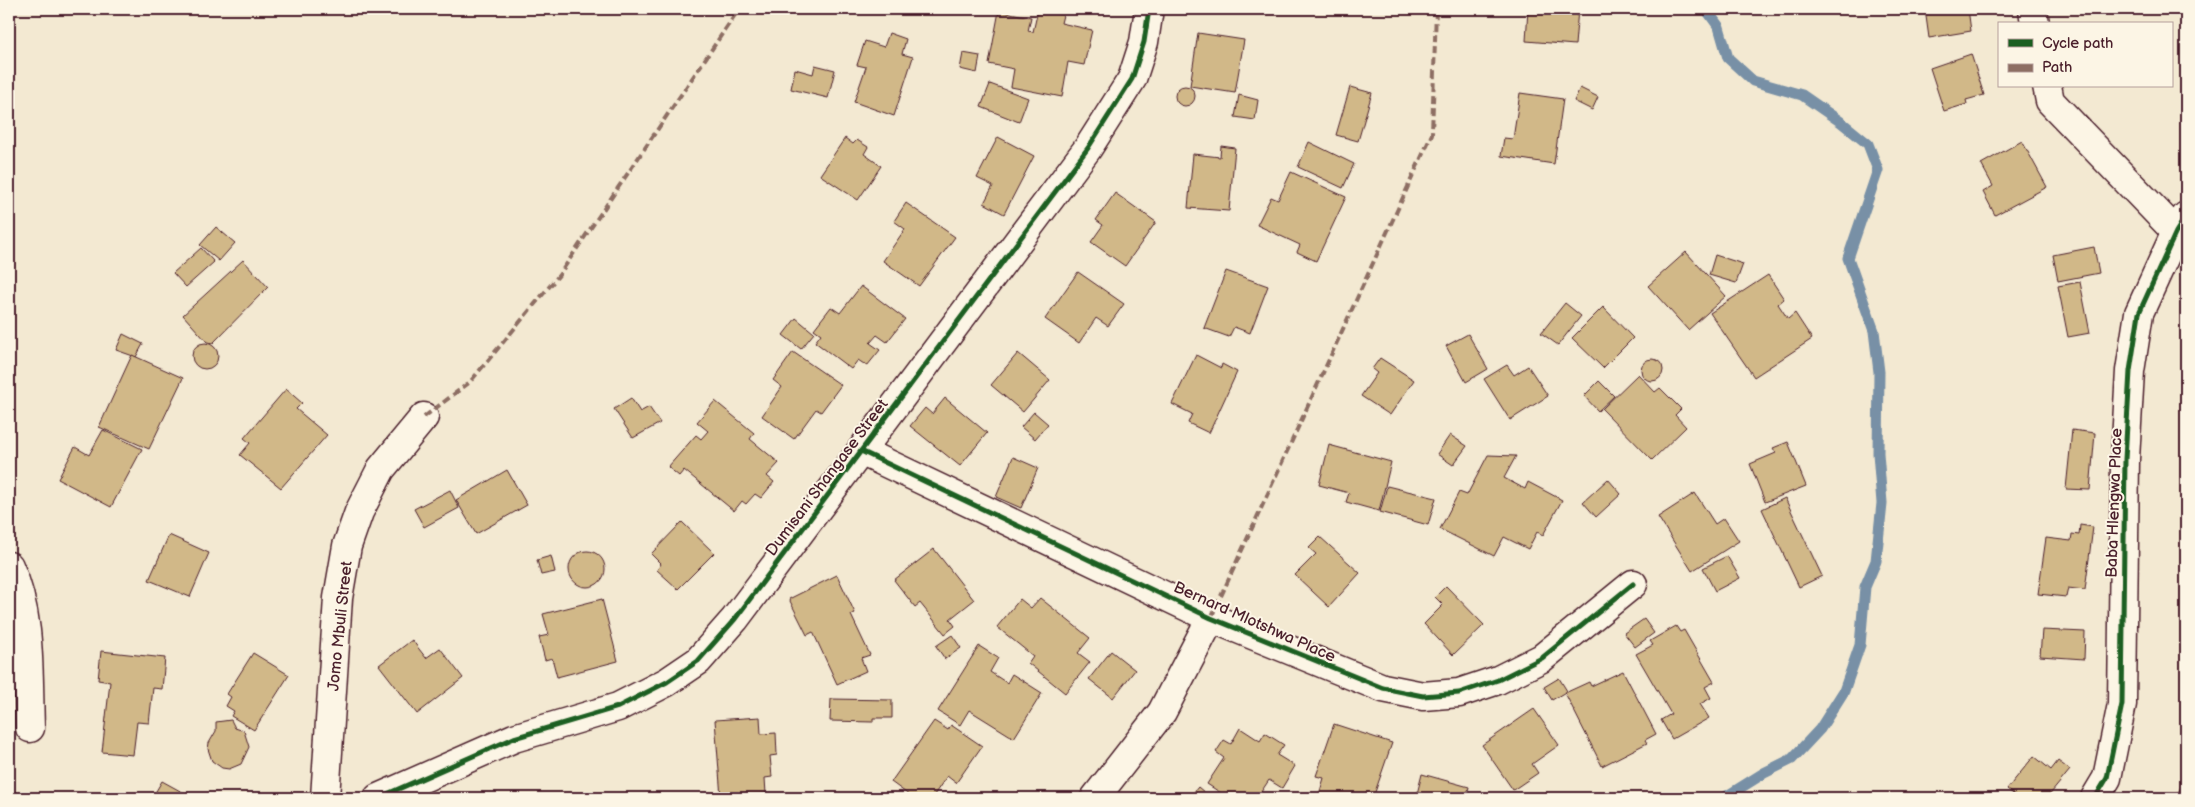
<svg xmlns="http://www.w3.org/2000/svg" width="2195" height="807" viewBox="0 0 2195 807" font-family="'Balsamiq Sans',sans-serif">
  <rect width="100%" height="100%" fill="#f3e9d2"/>
  <filter id="ink" filterUnits="userSpaceOnUse"><feTurbulence type="fractalNoise" baseFrequency=".02" numOctaves="2"/><feDisplacementMap in="SourceGraphic" scale="10" xChannelSelector="R" yChannelSelector="G"/><feConvolveMatrix kernelMatrix="1 2 1 2 8 2 1 2 1" color-interpolation-filters="sRGB"/></filter>
  <g filter="url(#ink)">
    <g fill="none" stroke-linecap="round" stroke-linejoin="round">
      <path stroke="#7890a6" stroke-width="11" d="M1706 9 1719 27 1728 58 1753 81 1802 95 1841 122 1868 144 1878 170 1848 258 1874 331 1879 372 1878 453 1882 503 1876 561 1865 587 1860 645 1844 691 1820 729 1792 759 1764 773 1724 798"/>
    </g>
    <g fill="#d1b888" stroke="#4a1f2b">
      <path d="M1528 9H1578L1575 45 1526 41Z"/>
      <path d="M1925 9H1968L1971 31 1929 38Z"/>
      <path d="M1038 10 1063 15 1061 23 1092 30 1084 65 1068 62 1062 97 1011 87 1014 69 989 64 999 11 1031 17 1028 31 1033 32Z"/>
      <path d="M889 33 906 39 902 54 913 57 894 116 854 102 866 67 857 65 865 41 884 47Z"/>
      <path d="M1198 33 1244 40 1235 93 1190 86Z"/>
      <path d="M963 53 980 56 977 73 960 69Z"/>
      <path d="M1971 54 1984 95 1966 100 1967 104 1944 111 1930 68Z"/>
      <path d="M815 65 835 70 828 98 791 89 795 69 813 74Z"/>
      <path d="M990 84 1028 98 1019 122 981 107Z"/>
      <circle cx="1185" cy="96" r="10"/>
      <path d="M1350 87 1372 93 1358 141 1336 135Z"/>
      <path d="M1580 88 1598 97 1592 110 1574 101Z"/>
      <path d="M1520 93 1563 99 1554 164 1501 156 1504 138 1513 139Z"/>
      <path d="M1239 95 1258 100 1255 120 1235 117Z"/>
      <path d="M998 137 1034 156 1004 214 984 203 993 186 977 178Z"/>
      <path d="M845 138 853 144 857 140 868 147 864 154 881 166 858 200 820 175Z"/>
      <path d="M2022 141 2047 187 1995 215 1983 192 1993 186 1981 164Z"/>
      <path d="M1309 142 1354 164 1343 188 1298 167Z"/>
      <path d="M1221 146 1235 148 1229 211 1188 208 1193 154 1220 157Z"/>
      <path d="M1291 172 1346 197 1316 261 1297 252 1300 245 1257 225 1271 197 1278 200Z"/>
      <path d="M1115 193 1156 222 1125 266 1091 242 1103 225 1096 220Z"/>
      <path d="M906 203 955 237 919 286 883 261 905 229 894 221Z"/>
      <path d="M216 227 235 243 219 261 200 245Z"/>
      <path d="M2094 247 2099 273 2058 281 2053 255Z"/>
      <path d="M201 248 214 262 186 287 173 273Z"/>
      <path d="M1686 252 1726 296 1688 330 1648 286Z"/>
      <path d="M1715 255 1743 264 1736 283 1709 275Z"/>
      <path d="M243 260 268 287 213 343 207 342 183 315Z"/>
      <path d="M1226 271 1268 286 1250 333 1234 327 1229 337 1204 328Z"/>
      <path d="M1078 272 1124 304 1108 326 1096 318 1079 343 1045 319Z"/>
      <path d="M1768 275 1784 299 1778 304 1788 319 1795 313 1812 339 1754 377 1710 313Z"/>
      <path d="M2080 282 2090 333 2068 337 2058 286Z"/>
      <path d="M861 286 905 319 887 342 877 335 870 343 880 350 867 366 858 360 851 369 815 342 821 334 814 329 831 307 840 313Z"/>
      <path d="M1565 303 1581 316 1558 345 1541 333Z"/>
      <path d="M1603 307 1633 338 1603 368 1572 338Z"/>
      <path d="M796 318 814 333 801 349 783 335Z"/>
      <path d="M123 334 143 344 136 357 116 350Z"/>
      <path d="M1468 334 1488 369 1466 382 1446 346Z"/>
      <circle cx="205" cy="356" r="13"/>
      <path d="M793 352 841 385 821 412 816 409 794 439 762 416 782 387 773 380Z"/>
      <path d="M1018 353 1050 380 1023 412 991 385Z"/>
      <path d="M132 355 183 378 149 449 99 427Z"/>
      <path d="M1196 355 1221 368 1222 364 1237 372 1209 433 1188 423 1192 414 1172 404Z"/>
      <path d="M1380 358 1414 380 1390 415 1361 396 1377 373 1372 369Z"/>
      <circle cx="1652" cy="370" r="11"/>
      <path d="M1507 365 1514 375 1528 366 1548 396 1510 420 1484 379Z"/>
      <path d="M1638 374 1655 392 1660 388 1681 409 1675 415 1686 427 1652 460 1602 409Z"/>
      <path d="M1599 381 1614 396 1598 411 1584 396Z"/>
      <path d="M286 389 302 403 296 409 327 435 281 488 240 455 250 443 244 438Z"/>
      <path d="M631 398 640 412 649 407 660 423 633 438 614 409Z"/>
      <path d="M945 398 987 433 960 466 910 426 925 408 932 414Z"/>
      <path d="M715 401 754 433 750 439 779 463 767 476 774 482 761 498 755 494 746 504 742 501 734 511 684 470 679 476 668 467 696 435 701 439 708 431 697 422Z"/>
      <path d="M1034 412 1048 424 1035 439 1021 427Z"/>
      <path d="M103 430 142 449 111 507 58 479 75 447 89 455Z"/>
      <path d="M2072 430 2095 433 2090 490 2066 489Z"/>
      <path d="M1450 435 1467 446 1453 465 1437 454Z"/>
      <path d="M1788 442 1806 486 1765 502 1750 464 1776 453 1773 448Z"/>
      <path d="M1329 445 1391 462 1379 511 1346 502 1349 493 1319 485Z"/>
      <path d="M1488 455 1516 456 1504 478 1525 489 1528 482 1562 500 1543 535 1537 532 1528 549 1504 537 1494 556 1440 529 1459 492 1467 495Z"/>
      <path d="M1013 457 1038 468 1021 508 996 497Z"/>
      <path d="M507 470 527 505 476 534 456 500Z"/>
      <path d="M1608 479 1621 494 1596 517 1583 502Z"/>
      <path d="M1387 486 1436 498 1428 525 1380 512Z"/>
      <path d="M450 490 459 508 424 527 414 509Z"/>
      <path d="M1695 493 1715 524 1724 518 1739 541 1692 571 1658 517Z"/>
      <path d="M1785 498 1822 576 1799 587 1762 509Z"/>
      <path d="M682 522 714 553 678 589 657 570 661 564 651 554Z"/>
      <path d="M2080 525 2093 527 2085 590 2068 588 2066 597 2038 594 2046 538 2071 541 2072 534 2079 535Z"/>
      <path d="M169 535 209 553 190 597 149 580Z"/>
      <path d="M1320 537 1360 573 1329 607 1295 575 1316 554 1309 548Z"/>
      <path d="M934 549 974 600 950 619 955 626 945 634 920 603 915 607 894 580Z"/>
      <circle cx="587" cy="569" r="18"/>
      <path d="M551 556 555 572 541 575 537 560Z"/>
      <path d="M1727 556 1740 578 1715 591 1703 568Z"/>
      <path d="M837 575 855 613 851 615 870 655 861 658 866 671 837 684 813 632 807 635 789 599Z"/>
      <path d="M1446 586 1484 625 1453 655 1424 624 1443 605 1435 597Z"/>
      <path d="M1040 598 1090 638 1078 653 1090 662 1065 693 1028 663 1033 656 997 627 1020 599 1031 608Z"/>
      <path d="M602 599 618 661 557 677 552 658 545 660 539 637 549 635 543 614Z"/>
      <path d="M1644 619 1654 633 1635 647 1624 633Z"/>
      <path d="M1676 626 1680 632 1684 630 1714 682 1705 687 1711 698 1700 704 1709 718 1672 739 1661 720 1671 714 1636 654 1653 645 1650 641Z"/>
      <path d="M2042 630 2085 632 2084 659 2040 656Z"/>
      <path d="M952 635 961 648 945 659 936 646Z"/>
      <path d="M412 640 426 658 440 648 463 678 417 714 379 665Z"/>
      <path d="M979 646 998 658 990 672 1007 683 1012 674 1042 693 1014 738 969 710 960 725 938 711Z"/>
      <path d="M101 651 165 658 162 689 153 688 149 723 137 722 133 755 102 752 110 682 98 680Z"/>
      <path d="M1111 651 1135 670 1113 698 1089 679Z"/>
      <path d="M253 653 289 675 254 730 231 716 234 711 226 706 231 697 227 694Z"/>
      <path d="M1623 671 1656 734 1645 740 1647 743 1602 766 1565 693 1589 682 1591 686Z"/>
      <path d="M1559 678 1567 691 1552 700 1544 687Z"/>
      <path d="M831 699 892 700V718H873V722L830 721Z"/>
      <path d="M1534 709 1559 745 1532 764 1538 773 1513 790 1482 745Z"/>
      <path d="M760 717 761 734 776 733 777 755 770 756 772 777 765 778 766 794 721 797 715 720Z"/>
      <path d="M231 720 235 728 244 731 249 747 241 764 229 769 222 768 212 761 208 749 209 743 216 731V722Z"/>
      <path d="M934 721 948 730 951 725 982 746 956 783 947 776 932 798H913L891 782Z"/>
      <path d="M1334 724 1392 743 1373 798H1318L1324 778 1316 776Z"/>
      <path d="M1240 728 1260 741 1265 733 1284 745 1277 755 1295 766 1282 788 1269 780 1261 792 1271 798H1218L1221 793 1207 784 1224 758 1216 752 1224 740 1231 744Z"/>
      <path d="M2034 756 2051 770 2058 761 2070 770 2047 798H2018L2007 789Z"/>
      <path d="M1422 774 1469 787 1467 795 1475 798H1416Z"/>
      <path d="M2186 775V798H2176Z"/>
      <path d="M162 781 193 798H152Z"/>
      <path d="M1198 787 1211 798H1189Z"/>
    </g>
    <g fill="none" stroke-linecap="round" stroke-linejoin="round">
      <g stroke="#4a1f2b" stroke-width="31">
        <g id="street">
          <path d="M2033 9 2035 24"/>
          <path d="M2047 86 2050 101 2176 232"/>
          <path d="M861 451 1211 618 1383 688 1423 696 1459 693 1498 680 1542 658 1633 584"/>
          <path d="M9 566C32 615 28 674 30 728"/>
          <path d="M325 798 338 598 347 546 359 512 381 469 424 417"/>
          <path d="M378 798 514 738 618 707 667 682 698 661 735 619 1088 148 1132 79 1144 42 1149 9"/>
          <path d="M1095 798 1162 712 1211 618"/>
          <path d="M2095 798 2107 778 2122 704 2125 459 2130 371 2139 313 2176 232 2186 216"/>
        </g>
      </g>
      <use href="#street" stroke="#fcf5e5" stroke-width="28"/>
      <g stroke="#8d6e63" stroke-width="4" stroke-dasharray="8 4" stroke-linecap="butt">
        <path d="M424 417 470 382 559 275 739 9"/>
        <path d="M1211 618 1432 134 1436 9"/>
      </g>
      <g stroke="#fcf5e5" stroke-width="8">
        <g id="cycleway">
          <path d="M861 451 1211 618 1383 688 1423 696 1459 693 1498 680 1542 658 1633 584"/>
          <path d="M378 798 514 738 618 707 667 682 698 661 735 619 1088 148 1132 79 1144 42 1149 9"/>
          <path d="M2095 798 2107 778 2122 704 2125 459 2130 371 2139 313 2176 232 2186 216"/>
        </g>
      </g>
      <use href="#cycleway" stroke="#1b5e20" stroke-width="5"/>
    </g>
  </g>
  <g text-anchor="middle" stroke-width="4" stroke-linejoin="round" paint-order="stroke">
    <g font-size="16" fill="#4a1f2b" stroke="#fcf5e5">
      <text transform="translate(826 477) rotate(-53)" y="6">Dumisani Shangase Street</text>
      <text transform="translate(2113 503) rotate(-88)" y="6">Baba Hlengwa Place</text>
      <text transform="translate(1255 621) rotate(24)" y="6">Bernard Mlotshwa Place</text>
      <text transform="translate(339 626) rotate(-84)" y="6">Jomo Mbuli Street</text>
    </g>
  </g>
  <rect width="2195" height="807" fill="none" stroke="#fcf5e5" stroke-width="30"/>
  <rect x="15" y="15" width="2165" height="777" fill="none" stroke="#4a1f2b" stroke-width="2" filter="url(#ink)"/>
  <rect x="1998" y="22" width="175" height="65" fill="#fcf5e5" stroke="#b59f9b"/>
  <rect x="2008" y="39" width="25" height="8" fill="#1b5e20" stroke="#b59f9b"/>
  <text x="2042" y="48" font-size="15" fill="#4a1f2b">Cycle path</text>
  <rect x="2008" y="64" width="25" height="8" fill="#8d6e63" stroke="#b59f9b"/>
  <text x="2042" y="72" font-size="15" fill="#4a1f2b">Path</text>
</svg>
